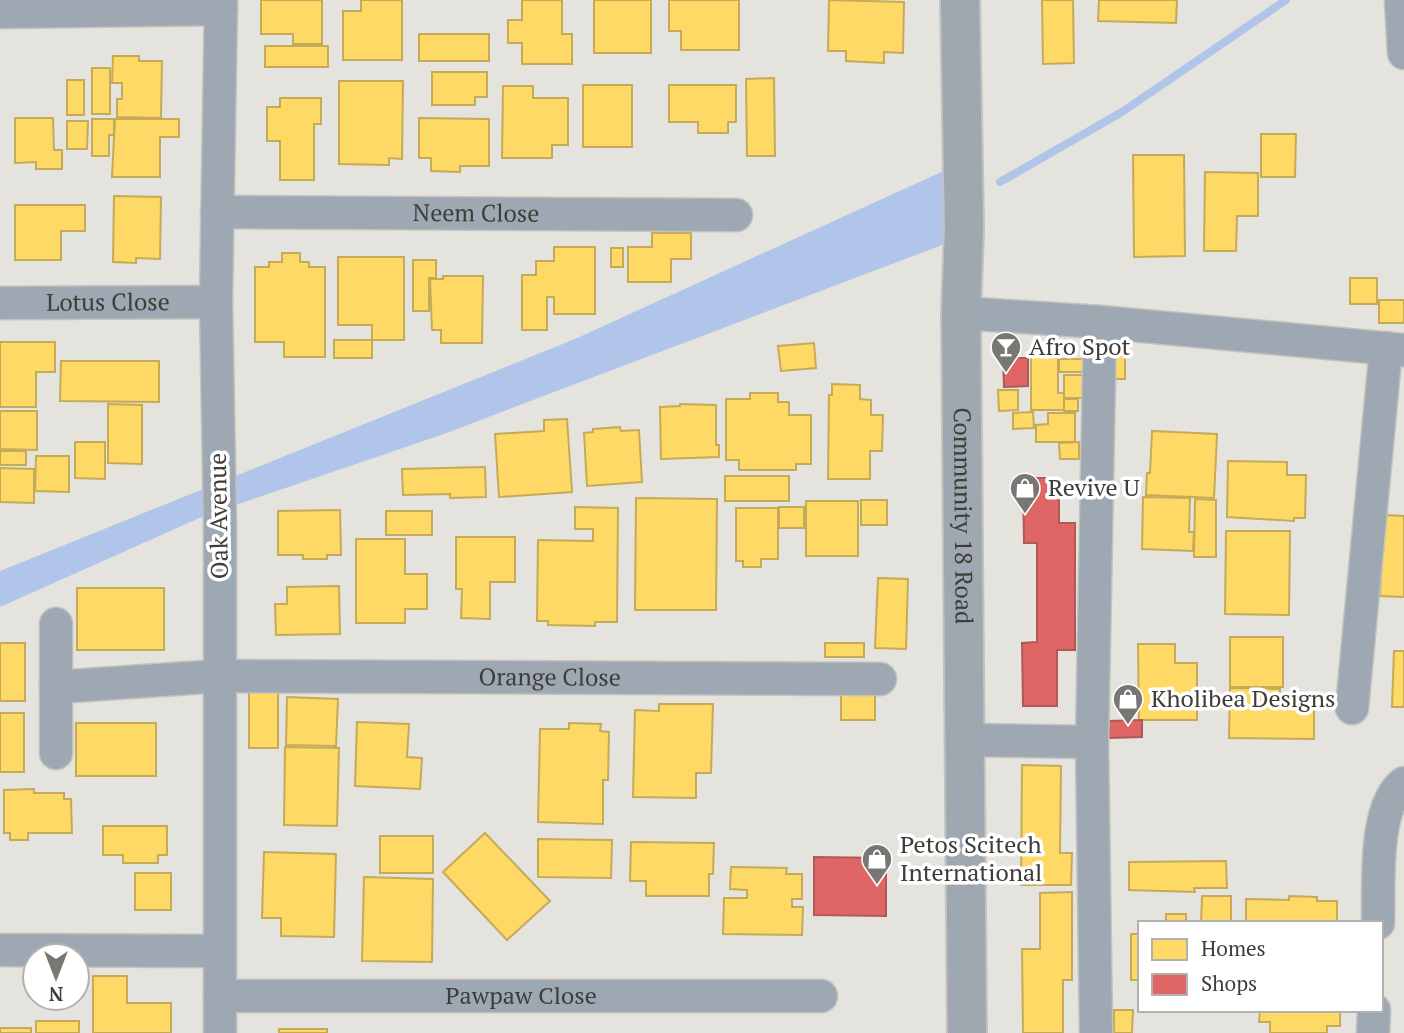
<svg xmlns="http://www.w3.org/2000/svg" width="1404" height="1033" viewBox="0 0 1404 1033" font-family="'PT Serif',serif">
  <rect width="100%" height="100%" fill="#e4e3de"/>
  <path fill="#b0c5e9" d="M950 168V242L441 435 206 515 0 607V571L575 339Z"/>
  <g fill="#ffd966" stroke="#c5aa58" stroke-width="2">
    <path d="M261 0H322V44H293V34H261Z"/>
    <path d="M361 0H402V60H343V11H361Z"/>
    <path d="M522 0H562V34H572V64H522V43H508V20H522Z"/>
    <rect x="594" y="0" width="57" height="53"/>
    <path d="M669 0H739V50H681V31H669Z"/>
    <path d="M829 0 904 2 903 53 884 52V63L846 61V51H828Z"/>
    <path d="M1042 0H1073L1074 63 1043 64Z"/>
    <path d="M1099 0H1177L1176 23 1098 21Z"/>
    <rect x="419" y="34" width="70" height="27"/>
    <rect x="265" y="46" width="63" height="21"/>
    <path d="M113 56H139V61H162L161 118 117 117V99H122V83H112Z"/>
    <rect x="92" y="68" width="18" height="46"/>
    <path d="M432 72H487V97H475V105H432Z"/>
    <path d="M774 78 775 156H747L746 79Z"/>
    <rect x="67" y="80" width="17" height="35"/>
    <path d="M339 81H403L402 159 389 158V165L339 164Z"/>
    <rect x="583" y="85" width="49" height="62"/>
    <path d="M669 85H736V122H728V133H698V122H669Z"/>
    <path d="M503 86H533V98H568V145H552V158H502Z"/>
    <path d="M280 98H321V124H314V180H280V141H267V107H280Z"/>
    <path d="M15 118H53L54 150H62V169H36V162L15 163Z"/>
    <path d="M419 118 489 119V166H460V172L431 171V158H419Z"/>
    <path d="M92 119H114V135H109V156H92Z"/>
    <path d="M115 119H179V137H160V177H112Z"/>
    <path d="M67 121H88L87 149H67Z"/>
    <path d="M1261 134H1296L1295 177H1261Z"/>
    <path d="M1133 155H1184L1185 256 1134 257Z"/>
    <path d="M1205 172 1258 173V216H1237L1236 251H1204Z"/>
    <path d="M114 196 161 197 160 259 136 258V263L113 262Z"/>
    <path d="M15 205H85V231H61V260H15Z"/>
    <path d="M652 233H691V259H671V282H628V247H652Z"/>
    <path d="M554 247H595V314H554V297H547V330H522V275H536V261H554Z"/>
    <rect x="611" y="248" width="12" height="19"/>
    <path d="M282 253H300V262H309V267H325V357H284V342H255V267H269V262H282Z"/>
    <path d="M338 257H404V340H372V325H338Z"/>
    <path d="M413 260H436V278H429V311H413Z"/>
    <path d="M443 276H483L482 343H441V330H432L430 279H443Z"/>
    <rect x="1350" y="278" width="27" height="26"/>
    <rect x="1379" y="300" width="25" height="23"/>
    <rect x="334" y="340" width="38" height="18"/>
    <path d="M0 342H55V372H36V407H0Z"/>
    <path d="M814 343 816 368 781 371 778 346Z"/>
    <path d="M1031 347H1051V358H1058V393H1064V410H1031Z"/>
    <rect x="1108" y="356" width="17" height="23"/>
    <rect x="1059" y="359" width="26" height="13"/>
    <path d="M61 361H159V402L60 401Z"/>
    <rect x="1064" y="375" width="24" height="23"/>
    <path d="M832 384 860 385V399L871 400V415H883L882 451H870V479H828L829 395H832Z"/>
    <path d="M998 390H1018V410L999 411Z"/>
    <path d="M750 393H778V402H789V415H811V464H796V470H739V460H726V399H750Z"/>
    <rect x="1064" y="399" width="14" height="12"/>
    <path d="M108 404 142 405V464L108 463Z"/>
    <path d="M680 404 716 405V445H719V457L661 459 660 407 680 406Z"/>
    <path d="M0 411H37V450L0 449Z"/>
    <path d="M1033 412 1034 428 1013 429V413Z"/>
    <path d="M1048 413H1075V442H1036V425L1048 424Z"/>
    <path d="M567 419 572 492 499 497 495 434 544 431V420Z"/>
    <path d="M620 427 621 431 639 430 642 482 587 486 584 433 593 432V429Z"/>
    <path d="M1152 431 1217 434 1214 498 1146 495 1147 473H1150Z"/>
    <path d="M75 442H105V479L75 478Z"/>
    <path d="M1079 442V459H1060L1059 443Z"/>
    <rect x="0" y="451" width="26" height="14"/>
    <path d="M36 456H69V492L35 491Z"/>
    <path d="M1228 461 1287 462V475H1306L1305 518H1294V521L1227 517Z"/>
    <path d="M485 467 486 497 450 498V494L403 495 402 469Z"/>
    <path d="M0 468 34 469V503L0 502Z"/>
    <rect x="725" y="476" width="64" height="25"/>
    <path d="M1143 497 1190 498 1189 532H1194L1193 551 1142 549Z"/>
    <path d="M636 498 717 499 716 610H635Z"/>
    <path d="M1195 499 1216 500V557H1194Z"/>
    <rect x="861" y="500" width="26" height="25"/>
    <rect x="806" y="501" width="52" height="55"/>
    <path d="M575 507 618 508 617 622H595V626L548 625V621H537L538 540 593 541V529H575Z"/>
    <rect x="779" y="507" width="25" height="21"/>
    <path d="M736 508H778V559H761V567H743V561H736Z"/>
    <path d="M340 510 341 555H327V559H303V555H278V511Z"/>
    <rect x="386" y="511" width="46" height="24"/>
    <path d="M1384 515 1404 516V597L1380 596Z"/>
    <path d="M1226 531H1290L1289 615 1225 614Z"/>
    <path d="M456 537H515V582H490V619L461 618 462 589H456Z"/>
    <path d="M356 539H405V574H427V609H405V623H356Z"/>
    <path d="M878 578 908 579 906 649 875 648Z"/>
    <path d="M339 586 340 634 276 635 275 604H287V587Z"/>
    <rect x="77" y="588" width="87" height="62"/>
    <rect x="1230" y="637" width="53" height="50"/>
    <rect x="0" y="643" width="25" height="58"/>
    <rect x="825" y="643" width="39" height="14"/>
    <path d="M1138 644H1175V663H1197V720H1139Z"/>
    <path d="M1394 651H1404V707H1392Z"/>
    <path d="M1230 688 1280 689 1279 705H1314V739L1229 738Z"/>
    <rect x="249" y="690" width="29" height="58"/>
    <rect x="841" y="693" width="34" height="27"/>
    <path d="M287 697 338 699 336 746 286 745Z"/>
    <path d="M659 704H713L711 773H696V798L633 797 635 710 659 711Z"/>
    <rect x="0" y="713" width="24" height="59"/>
    <path d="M357 722 409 724 407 757 422 758 420 789 355 786Z"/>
    <rect x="76" y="723" width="80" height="53"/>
    <path d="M569 723 601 724 600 731 609 732 608 780H603V824L538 822 540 729H569Z"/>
    <path d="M285 747 339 748 337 826 284 825Z"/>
    <path d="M1022 765 1061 766 1060 853H1072L1071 885H1021Z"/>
    <path d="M34 789V793H64V799H71L72 833H28V840H10V833H4V790Z"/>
    <path d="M103 826H167V855H158V863H123V855H103Z"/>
    <path d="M485 833 550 901 507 940 443 872Z"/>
    <rect x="380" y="836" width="53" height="37"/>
    <path d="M538 839 612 840 611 878 538 877Z"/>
    <path d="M631 842 714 843 713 874H709V896H646V881H630Z"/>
    <path d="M264 852 336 854 334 937 281 936V918H262Z"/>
    <path d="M1226 861 1227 888H1194L1195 892 1129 890V862Z"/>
    <path d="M731 867 787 868 786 874H802V899H792V907H803L802 935 723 934 724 898H747V890L730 889Z"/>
    <rect x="135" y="873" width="36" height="37"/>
    <path d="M364 877 433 879 432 962 362 961Z"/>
    <path d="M1072 892V980H1063V1033H1023L1022 949H1040V893Z"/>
    <path d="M1202 896H1231V923H1201Z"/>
    <path d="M1289 896 1317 897V901H1337V923H1246V899L1289 900Z"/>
    <rect x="1166" y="914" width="20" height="9"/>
    <rect x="1131" y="934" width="9" height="46"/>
    <path d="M93 976H127V1003H171V1033H93Z"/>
    <path d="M1114 1010H1133L1132 1033H1114Z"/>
    <path d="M1260 1010H1340V1026H1327V1033H1270V1022H1259Z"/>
    <rect x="36" y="1021" width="43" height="12"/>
    <rect x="0" y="1028" width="31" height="5"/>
    <rect x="279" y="1029" width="48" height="4"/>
  </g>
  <g fill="#e06666" stroke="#af5a58" stroke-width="2">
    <path d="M1003 358H1028V386L1004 387Z"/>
    <path d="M1023 478H1059V523H1075V650H1057V706H1023L1022 643 1037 642V543H1024Z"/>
    <path d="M1142 720V737L1109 738V721Z"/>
    <path d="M814 857 886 858V916L814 915Z"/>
  </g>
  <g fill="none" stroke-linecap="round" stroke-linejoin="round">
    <path stroke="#b0c5e9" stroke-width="8" d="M1000 182 1122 112 1286 0"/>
    <g stroke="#c2c1be" stroke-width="35">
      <g id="minor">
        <path d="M1401 0 1404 53"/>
        <path d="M0 12 221 9"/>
        <path id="s1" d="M217 212 736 215"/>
        <path id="s2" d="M0 303 216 302"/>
        <path d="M961 313 1100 322 1404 350"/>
        <path id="s3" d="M56 687 219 676 880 679"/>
        <path d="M1352 708 1386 348"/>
        <path d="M966 740 1092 742"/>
        <path d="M56 753V624"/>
        <path d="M1378 923C1379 886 1373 806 1404 783"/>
        <path d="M0 950 219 951"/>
        <path id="s4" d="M220 996H821"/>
        <path d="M220 1033V522L216 302 221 0"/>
        <path d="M1096 1033 1092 742 1100 322"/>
        <path d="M1373 1033 1374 1010"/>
      </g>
    </g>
    <g stroke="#c2c1be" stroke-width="42">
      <g id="major">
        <path id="s5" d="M960 0 964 228 961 313 967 1033"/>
      </g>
    </g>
    <use href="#minor" stroke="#9ea8b2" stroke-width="32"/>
    <use href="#major" stroke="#9fa8b0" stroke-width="38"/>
  </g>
  <defs>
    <g id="bar-pin" transform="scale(1.575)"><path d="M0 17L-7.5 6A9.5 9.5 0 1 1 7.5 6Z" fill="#787773" stroke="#fff"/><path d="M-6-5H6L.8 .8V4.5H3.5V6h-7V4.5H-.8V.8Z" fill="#fff"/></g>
    <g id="shop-pin" transform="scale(1.575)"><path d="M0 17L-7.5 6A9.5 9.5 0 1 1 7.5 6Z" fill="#787773" stroke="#fff"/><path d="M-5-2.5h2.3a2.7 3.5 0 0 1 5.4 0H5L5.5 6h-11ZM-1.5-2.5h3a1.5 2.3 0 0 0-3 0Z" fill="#fff"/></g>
  </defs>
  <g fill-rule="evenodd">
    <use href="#bar-pin" x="1006" y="347"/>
    <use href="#shop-pin" x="1025" y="488"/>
    <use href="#shop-pin" x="1128" y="699"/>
    <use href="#shop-pin" x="877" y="859"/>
  </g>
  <g text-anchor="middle" stroke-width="7" stroke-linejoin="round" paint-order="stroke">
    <g font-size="24" fill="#3e3d39" stroke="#fff">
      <text dy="8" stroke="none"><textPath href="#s1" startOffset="259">Neem Close</textPath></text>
      <text dy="8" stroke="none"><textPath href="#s2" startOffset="108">Lotus Close</textPath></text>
      <text transform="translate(219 516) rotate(-91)" y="8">Oak Avenue</text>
      <text dy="8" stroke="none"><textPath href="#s5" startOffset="516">Community 18 Road</textPath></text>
      <text dy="8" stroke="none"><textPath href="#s3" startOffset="494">Orange Close</textPath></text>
      <text dy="8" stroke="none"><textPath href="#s4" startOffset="301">Pawpaw Close</textPath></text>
    </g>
    <g font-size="24" fill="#3e3d39" stroke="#fff" text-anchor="start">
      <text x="1029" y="355">Afro Spot</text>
      <text x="1048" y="496">Revive U</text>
      <text x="1151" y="707">Kholibea Designs</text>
      <text x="900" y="853">Petos Scitech<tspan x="900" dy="28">International</tspan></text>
    </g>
  </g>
  <rect x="1138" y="921" width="245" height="91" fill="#ffffff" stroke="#b2b1b0" stroke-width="2"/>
  <rect x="1152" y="939" width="35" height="21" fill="#ffd966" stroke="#b2b1b0" stroke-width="2"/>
  <text x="1201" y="956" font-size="21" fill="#3e3d39">Homes</text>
  <rect x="1152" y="974" width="35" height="21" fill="#e06666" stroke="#b2b1b0" stroke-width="2"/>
  <text x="1201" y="991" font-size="21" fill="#3e3d39">Shops</text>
  <g transform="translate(56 977) rotate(180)"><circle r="33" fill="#ffffff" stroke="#b2b1b0" stroke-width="2"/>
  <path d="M0-5L12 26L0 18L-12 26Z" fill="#787773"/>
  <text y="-10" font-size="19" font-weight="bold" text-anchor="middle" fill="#3e3d39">N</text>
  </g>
</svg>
